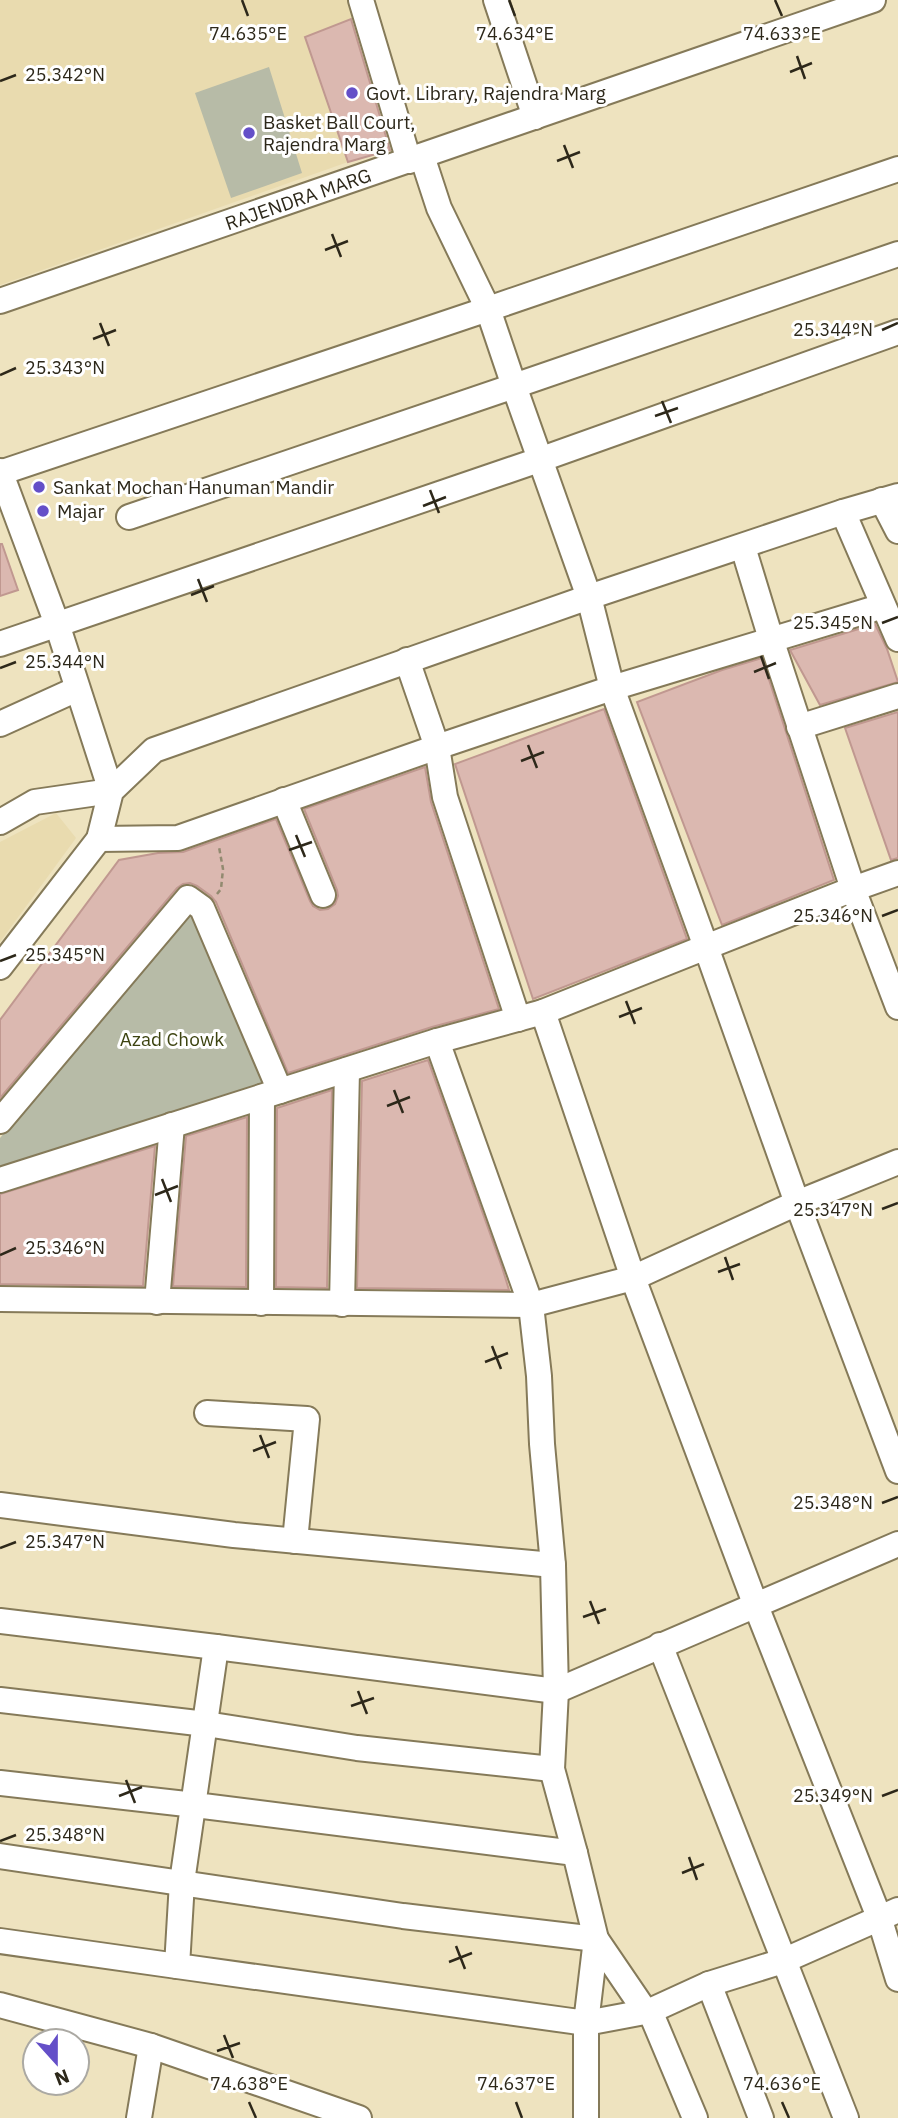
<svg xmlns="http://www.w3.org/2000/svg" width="898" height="2118" viewBox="0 0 898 2118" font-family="'IBM Plex Sans',sans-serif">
  <rect width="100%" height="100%" fill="#eee3bf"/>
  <g fill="#e9dbaf">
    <path d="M0 0H371L375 10 305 37 348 162 0 285Z"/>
    <path d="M56 813 76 838 0 942V842Z"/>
  </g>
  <g fill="#b7bba7">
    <path d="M269 67 302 173 231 198 195 93Z"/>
    <path d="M189 904 270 1082 0 1168V1138Z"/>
  </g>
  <g fill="#dbb8b0" stroke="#c09890" stroke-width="2">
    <path d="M351 19 390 150 348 162 305 37Z"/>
    <path d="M0 544H2L18 590 0 596Z"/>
    <path d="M875 624 887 649 898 682 820 705 790 650Z"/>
    <path d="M762 658 834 880 722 925 637 702 722 670Z"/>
    <path d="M604 709 687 939 533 999 455 764Z"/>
    <path d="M898 712V858L891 860 845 728Z"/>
    <path d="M425 767 431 802 499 1009 432 1027 288 1073 216 902 211 896 197 886 190 883 183 884 177 888 0 1098V1020L119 860 158 853 183 852 276 819 310 901 313 906 320 910 328 909 335 904 338 896 337 890 304 809Z"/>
    <path d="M428 1060 502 1267 509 1290 357 1288 362 1081Z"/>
    <path d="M332 1090 327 1288 276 1287 277 1108Z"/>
    <path d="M247 1117 246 1287 173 1286 186 1136Z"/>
    <path d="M155 1146 143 1286 0 1284V1194Z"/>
  </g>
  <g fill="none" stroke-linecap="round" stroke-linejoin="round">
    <g stroke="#857a59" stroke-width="28">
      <g id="minor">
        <path d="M361 0 409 161"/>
        <path d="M496 0 535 117"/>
        <path d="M422 156 439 208 488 309 514 386 898 254"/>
        <path d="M0 301 873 0"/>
        <path d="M0 471 57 624 111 791"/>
        <path d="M0 473 488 309 898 169"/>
        <path d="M882 500 898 531"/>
        <path d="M843 512 898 639"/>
        <path d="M129 517 514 386 589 597 612 688 706 947 853 889 771 639 743 547"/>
        <path d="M0 644 539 460 898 332"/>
        <path d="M407 660 437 747 445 797 518 1019"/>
        <path d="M0 724 77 689"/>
        <path d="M799 727 898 696"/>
        <path d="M284 800 323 895"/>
        <path d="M0 822 35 802 111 791"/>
        <path d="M99 839 178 838 437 747 612 688 883 606"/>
        <path d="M898 873 853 889 898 1007"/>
        <path d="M0 967 99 839 111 791 154 750 589 597 843 512 898 496"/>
        <path d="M543 1012 437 1041 531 1305 539 1376 542 1444 553 1565 556 1691 552 1769 575 1853"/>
        <path d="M0 1121 188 898 202 908 280 1091"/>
        <path d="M0 1180 437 1041"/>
        <path d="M0 1299 531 1305 633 1278 797 1203 898 1162"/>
        <path d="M157 1302 172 1125"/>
        <path d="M261 1303 262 1097"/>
        <path d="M342 1304 347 1070"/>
        <path d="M207 1413 307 1419 295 1541"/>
        <path d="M898 1471 797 1203 706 947 543 1012 633 1278 756 1606 879 1917 898 1979"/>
        <path d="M0 1505 234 1535 553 1565"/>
        <path d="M0 1621 216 1647"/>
        <path d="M660 1645 846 2118"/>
        <path d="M0 1700 206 1724 357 1748 552 1769"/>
        <path d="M0 1783 195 1805 575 1853 596 1939 586 2023 177 1966 182 1882 216 1647 556 1691 898 1544"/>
        <path d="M0 1856 403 1916 596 1939 643 2008 650 2011 695 2118"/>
        <path d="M0 1941 177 1966"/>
        <path d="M709 1984 761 2118"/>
        <path d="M0 2005 151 2046 359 2118"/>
        <path d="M139 2118 151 2046"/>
        <path d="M586 2118V2023L650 2011 709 1984 783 1961 898 1910"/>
      </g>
    </g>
    <path stroke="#928a70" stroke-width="2.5" stroke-dasharray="5 3.5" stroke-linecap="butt" d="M217 894 221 889 223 869 219 847"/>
    <use href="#minor" stroke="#fff" stroke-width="24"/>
  </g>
  <path fill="none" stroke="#2d281a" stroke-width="2.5" d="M242 0 248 16M509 0 515 16M775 0 782 16M797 56 805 79M790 72 812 63M0 81 16 75M564 145 573 168M557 161 580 152M332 234 341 257M325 250 348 241M100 323 109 346M882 330 898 323M93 339 116 330M0 375 16 368M662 401 671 423M655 416 678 408M430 490 439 513M423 506 446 497M198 579 207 602M191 595 214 586M882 623 898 617M761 656 769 679M0 668 16 662M754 672 776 663M528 745 537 768M521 761 544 752M296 835 305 857M289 850 312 842M882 916 898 910M0 961 16 955M626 1001 635 1024M619 1017 642 1008M394 1090 403 1113M387 1106 410 1097M162 1179 171 1202M155 1195 178 1186M882 1209 898 1203M0 1255 16 1248M725 1257 733 1280M718 1272 740 1264M492 1346 501 1369M485 1362 508 1353M260 1435 269 1458M253 1451 276 1442M882 1503 898 1497M0 1548 16 1542M590 1601 599 1624M583 1617 606 1609M358 1691 367 1714M351 1706 374 1698M126 1780 135 1803M119 1796 142 1787M882 1796 898 1790M0 1841 16 1835M689 1857 697 1880M682 1873 704 1864M456 1946 465 1969M449 1962 472 1953M224 2035 233 2058M217 2051 240 2043M249 2102 256 2118M516 2102 522 2118M782 2102 789 2118"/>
  <g fill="#644fc8" stroke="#fff" stroke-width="2.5">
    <circle cx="352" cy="93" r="7"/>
    <circle cx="249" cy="133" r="7"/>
    <circle cx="39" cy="487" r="7"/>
    <circle cx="43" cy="511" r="7"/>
  </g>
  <g text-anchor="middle" stroke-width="6" stroke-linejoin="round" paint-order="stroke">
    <g font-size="19" fill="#2d281a" stroke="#fff" text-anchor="start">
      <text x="366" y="100">Govt. Library, Rajendra Marg</text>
      <text x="263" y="129">Basket Ball Court,<tspan x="263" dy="22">Rajendra Marg</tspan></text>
      <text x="53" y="494">Sankat Mochan Hanuman Mandir</text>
      <text x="57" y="518">Majar</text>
    </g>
    <g font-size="19" fill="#2d281a" stroke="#fff">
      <text transform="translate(298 199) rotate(-19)" y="7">RAJENDRA MARG</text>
    </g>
    <g font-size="19" fill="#3d4411" stroke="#fff">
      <text x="172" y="1046">Azad Chowk</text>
    </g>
  </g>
  <g font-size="18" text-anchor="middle" fill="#2d281a" stroke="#fff" stroke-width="6" stroke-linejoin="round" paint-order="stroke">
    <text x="248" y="40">74.635°E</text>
    <text x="515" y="40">74.634°E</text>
    <text x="782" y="40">74.633°E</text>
    <text x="65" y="81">25.342°N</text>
    <text x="833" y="336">25.344°N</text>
    <text x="65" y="374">25.343°N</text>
    <text x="833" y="629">25.345°N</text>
    <text x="65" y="668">25.344°N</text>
    <text x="833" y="922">25.346°N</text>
    <text x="65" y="961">25.345°N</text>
    <text x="833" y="1216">25.347°N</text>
    <text x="65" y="1254">25.346°N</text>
    <text x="833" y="1509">25.348°N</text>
    <text x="65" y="1548">25.347°N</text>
    <text x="833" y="1802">25.349°N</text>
    <text x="65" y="1841">25.348°N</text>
    <text x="249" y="2090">74.638°E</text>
    <text x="516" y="2090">74.637°E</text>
    <text x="782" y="2090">74.636°E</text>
  </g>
  <g transform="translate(56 2062) rotate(159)"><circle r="33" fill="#ffffff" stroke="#aba9a3" stroke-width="2"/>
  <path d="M0-5L12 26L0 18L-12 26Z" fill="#644fc8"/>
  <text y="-10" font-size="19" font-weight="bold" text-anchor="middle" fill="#2d281a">N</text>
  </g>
</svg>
